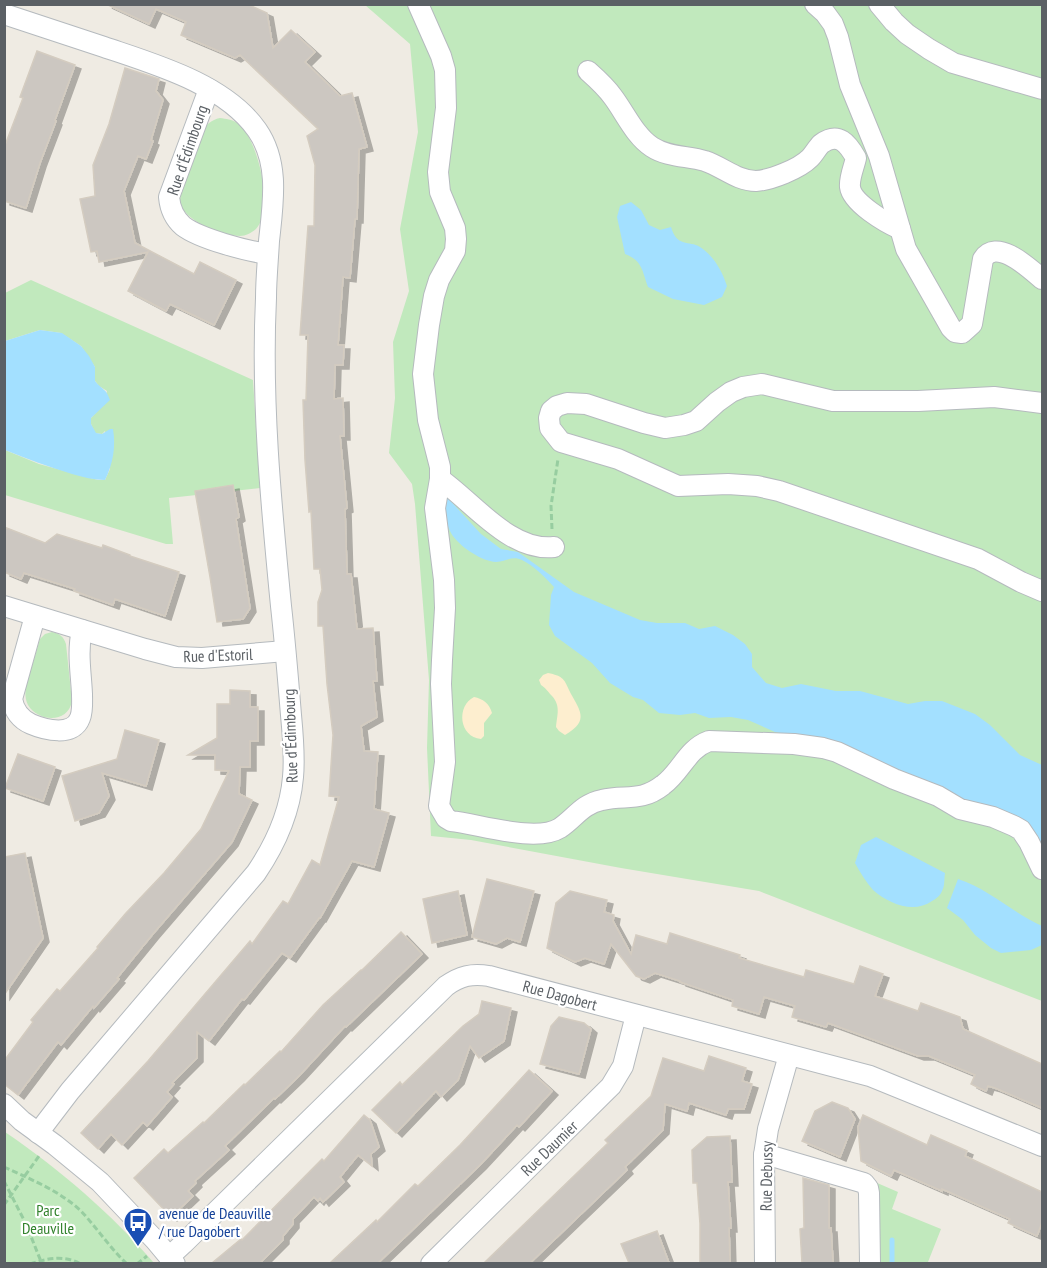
<svg xmlns="http://www.w3.org/2000/svg" width="1047" height="1268" viewBox="0 0 1047 1268" font-family="'PT Sans Narrow',sans-serif">
  <defs>
    <filter id="shadow"><feDropShadow dx="6" dy="4" stdDeviation="0" flood-color="#0004"/></filter>
  </defs>
  <rect width="100%" height="100%" fill="#efebe3"/>
  <g fill="#c1e9bd">
    <path d="M365 5H1042V1001L759 891 621 868 471 840 431 836 427 748 429 680 415 504 412 484 389 453 395 398 393 342 409 291 400 229 418 132 410 44Z"/>
    <path d="M220 118C226 119 232 119 237 123 259 138 274 210 256 229 251 233 246 236 240 236 223 236 181 220 180 201 180 195 183 188 185 183 190 165 196 148 202 131 207 124 211 120 220 118Z"/>
    <path d="M31 280 253 380 260 488 169 498 173 544H166L5 495V450L39 464 98 480H105L110 469 105 431 102 434 95 433 91 424V418L103 405 107 391 99 386 95 381V367L81 346 61 333 40 330 5 341V293Z"/>
    <path d="M52 632C60 634 63 636 66 644L72 701C68 724 38 722 28 705 25 699 25 693 26 686L40 639 45 634Z"/>
    <path d="M5 1132C62 1171 109 1212 154 1263H5Z"/>
    <path d="M868 1179 898 1192 892 1209 941 1229 928 1262 930 1263H871Z"/>
  </g>
  <g fill="#fdeecf">
    <path d="M548 673C562 676 564 678 569 690 579 710 591 720 565 735L559 731 556 727C557 715 561 706 552 696 548 692 546 688 541 685L539 680 543 675Z"/>
    <path d="M474 697C483 699 489 703 492 713L484 723V736L481 739C459 737 456 706 474 697Z"/>
  </g>
  <g fill="#a3e0ff">
    <path d="M631 202 641 210 649 225 660 230 671 227C677 248 689 240 700 247 714 256 722 271 727 286L722 297 704 305 673 299 648 287C642 271 643 261 625 254L617 217 620 206Z"/>
    <path d="M40 330 62 333 81 346 89 356 95 367V381C102 390 106 388 110 400L91 418V424L96 433 102 434 110 429H113C116 447 113 464 105 480 94 480 83 477 72 474 49 467 27 459 5 450V341Z"/>
    <path d="M445 495 481 534 501 549 518 552 574 592 640 620 657 623H685L699 629 715 626 733 635 745 644 752 654V667L766 683 782 688 801 684 836 691H860L908 704 925 701H942L975 714 990 725 1020 755 1042 765V855L969 804 799 737 775 732 748 720 731 717 709 718 695 713 680 715 659 713 643 700 633 697 610 683 592 663 555 636 549 625 551 595 554 587C545 577 534 566 522 560 510 554 504 565 490 561 477 558 456 544 450 531 447 526 446 519 445 513 443 506 441 501 445 495Z"/>
    <path d="M876 837 945 873C944 879 945 886 942 891 940 896 937 898 932 901 914 914 889 904 873 890 866 882 860 872 855 863L861 845Z"/>
    <path d="M958 879C989 889 1013 913 1042 926V945L1031 950 1001 953 991 948 975 935 963 920 947 908Z"/>
  </g>
  <g fill="none" stroke-linecap="round" stroke-linejoin="round">
    <path stroke="#a3e0ff" stroke-width="5" d="M892 1240V1264"/>
  </g>
  <g fill="#ccc7c1" stroke="#d4ccc0" stroke-width="1.5" filter="url(#shadow)">
    <path d="M106 4H247L267 13 273 48 291 30 315 52 305 62 340 96 352 93 367 147 359 149 357 219H355L350 278 343 277 338 345H344L343 365H335L334 399 343 398 344 436H340L347 508 345 509 347 574H351L357 629 373 628 377 681H373L377 717 361 726 364 751 378 752 374 809 389 813 374 867 352 861 320 918H319L290 958 282 953 244 1000 242 999 209 1041 197 1032V1058L172 1083 174 1084 167 1092 172 1097 147 1126 143 1122 122 1145 111 1134 98 1149 81 1133 148 1061 250 941 252 944 283 901 288 904 312 860 320 865 339 797 329 796 333 735 327 684 323 626H318V602L322 590 320 569H314L311 511 309 512 305 460 303 400H306L308 335H300L308 226H314L315 165 307 136 318 129 240 55 235 58 181 35 186 22 156 9 149 24Z"/>
    <path d="M37 51 75 65 55 120 56 121 40 163 26 208 4 201V148L23 98 20 97Z"/>
    <path d="M125 68 159 79 156 91 163 100 151 140 153 141 146 159 138 156 124 191 135 243 194 274 200 262 236 280 214 325 170 304 166 311 128 291 148 252 99 262 97 251 91 252 80 199 95 196 93 165 109 124Z"/>
    <path d="M233 485 239 517 236 519 250 608 243 619 217 622 210 577 195 491Z"/>
    <path d="M4 527 45 543 57 534 102 548 103 545 130 555V556L179 572 165 616 115 599 113 605 74 591 75 589 24 573 21 579 4 572Z"/>
    <path d="M230 690 250 691V707H258V741H250V767H240L239 794 252 800 232 842 152 935 117 978 119 979 94 1008 93 1006 61 1045 58 1042 18 1095 4 1084V1061L33 1022 31 1020 57 989 60 991 98 948 97 947 126 913 164 873 201 829 229 771 215 770V755H188L217 738V704H230Z"/>
    <path d="M125 730 159 740 146 786 102 773 109 796 99 813 75 821 62 776 117 759Z"/>
    <path d="M18 754 55 767 43 801 5 788Z"/>
    <path d="M25 853 43 938 4 995V857Z"/>
    <path d="M487 879 534 891 520 942 507 938 496 944 472 937Z"/>
    <path d="M458 891 467 935 432 943 423 899Z"/>
    <path d="M570 891 607 900 604 912 614 915 613 921 631 954 636 935 667 944 670 933 740 955 739 958 804 977 806 970 854 984 860 966 883 974 875 996 918 1011 921 1003 960 1017 963 1029 1042 1064V1108L995 1088 988 1086 986 1091 977 1087 971 1084 975 1075 929 1056H918L828 1023 826 1027 792 1017 795 1006 764 997 759 1014 732 1006 733 1000 680 982V981L655 973 644 979 636 976 611 944 604 964 585 958 575 962 547 948 556 903Z"/>
    <path d="M401 932 422 954 346 1027 345 1026 298 1077 275 1099 274 1098 225 1146 229 1150 195 1181 196 1183 188 1191 193 1196 171 1217 134 1178 164 1149 168 1153 203 1122 204 1123 244 1084 245 1085 280 1051 281 1052 323 1005 361 970H362Z"/>
    <path d="M482 1001 511 1008 504 1041 479 1058 470 1046 458 1080 441 1097 436 1091 396 1133 372 1110 400 1082 402 1085 463 1026 479 1014Z"/>
    <path d="M559 1017 584 1023 591 1029 579 1074 540 1064 551 1026Z"/>
    <path d="M709 1056 746 1068 742 1081 752 1084 744 1109H728L726 1115 689 1103 687 1111 665 1104 663 1130 625 1167 627 1170 530 1263H484L608 1143 605 1140 651 1096 663 1058 704 1071Z"/>
    <path d="M529 1070 552 1091 519 1127 517 1125 480 1165 378 1263H330L376 1220 377 1222 415 1184 418 1186 460 1145Z"/>
    <path d="M832 1102 848 1108 855 1119 840 1157 802 1141 815 1111Z"/>
    <path d="M364 1115 370 1120 379 1147 371 1154 372 1166 358 1155 340 1177 344 1182 323 1202 320 1198 318 1201 314 1197 293 1219V1224L283 1236V1240L260 1263H212L241 1239 242 1240 322 1159 324 1161Z"/>
    <path d="M863 1115 927 1145 931 1135 967 1151 965 1156 1042 1192V1222L1037 1236 1008 1223 1010 1219 942 1189V1191L894 1170 891 1176 861 1161 858 1127Z"/>
    <path d="M730 1136 732 1182H728L731 1228H729L730 1263H700V1224L697 1183H693L692 1150 707 1137Z"/>
    <path d="M803 1178 829 1185V1228H831L833 1263H802L800 1229 804 1228Z"/>
    <path d="M657 1231 669 1263H629L621 1244Z"/>
  </g>
  <g fill="none" stroke-linecap="round" stroke-linejoin="round">
    <g stroke="#b5babe" stroke-width="22">
      <g id="minor">
        <path d="M418 4 441 56 445 70 446 108 438 172 440 192 455 228 456 239 455 251 439 280 434 296 429 325 423 374 428 420 440 467V479L435 508 444 580 445 608 442 660 441 684 445 762 439 806 446 818 451 821C479 824 536 843 560 828 575 818 582 804 602 800 625 794 640 803 663 785 681 772 687 749 709 741L794 744 823 748 837 752 894 779 938 796 960 809 993 817 1014 826 1021 830 1029 842 1042 869"/>
        <path d="M815 4 825 13 833 24 838 37 850 85 879 156 906 249 951 328 955 332 962 333 972 324 983 259C997 237 1030 269 1042 279"/>
        <path d="M879 4 894 22 907 34 929 49 953 63 1042 89"/>
        <path d="M4 14C37 25 70 36 104 47 154 64 225 84 257 130 280 163 273 203 269 241 268 260 266 279 266 298 261 401 271 503 281 606 285 642 288 678 291 715 293 736 295 757 293 777 290 813 275 845 256 873L70 1091 38 1133"/>
        <path d="M588 71C597 79 606 87 613 97 625 113 635 136 652 147 667 157 688 156 705 161 723 167 737 181 756 181 771 180 799 169 810 158 814 154 817 148 821 144 839 131 848 144 856 158 854 167 849 178 850 187 852 203 886 223 900 229"/>
        <path d="M209 89 169 197C170 208 175 219 183 226 200 239 247 251 268 254"/>
        <path d="M1042 403 994 397 918 401H833L762 384 743 387 731 392 717 402 696 421 684 425 665 428 644 423 586 404 567 403 557 406 551 411 549 418 550 428 561 442 618 459 678 486 728 484 757 486 779 491 978 559 1021 582 1042 591"/>
        <path d="M440 479C473 502 510 552 554 547"/>
        <path d="M4 606 145 649 176 657 202 658 285 651"/>
        <path d="M35 616 12 699C14 711 20 719 31 724 45 730 73 737 80 718 83 711 82 702 82 694 81 672 77 652 82 630"/>
        <path d="M4 1104 22 1121 55 1145 100 1182 155 1240 175 1264"/>
        <path d="M764 1155 775 1157 864 1183 868 1188 869 1193 870 1264"/>
        <path d="M169 1257 183 1244 446 986C460 976 472 973 489 976L870 1076 1042 1146"/>
        <path d="M431 1264 611 1086 623 1066 636 1015"/>
        <path d="M765 1264 764 1155 768 1129 789 1055"/>
      </g>
    </g>
    <g stroke="#97cda0" stroke-width="3" stroke-dasharray="6 3" stroke-linecap="butt">
      <path d="M552 529 551 506 558 459"/>
      <path d="M4 1167C30 1179 60 1191 81 1211 97 1228 110 1248 127 1264"/>
      <path d="M4 1181 26 1224 42 1264"/>
      <path d="M4 1205 39 1156"/>
      <path d="M30 1264C48 1258 64 1255 81 1264"/>
      <path d="M137 1264 147 1256"/>
    </g>
    <use href="#minor" stroke="#fff" stroke-width="20"/>
  </g>
  <defs>
    <g id="bus-pin" transform="scale(1.5)"><path d="M0 17L-7.5 6A9.5 9.5 0 1 1 7.5 6Z" fill="#1a4fb4" stroke="#fff"/><path d="M-5-6H5V4H4V6H2V4H-2V6H-4V4H-5ZM-3.5-4V0h7V-4ZM-3.5 1.2v1.5H-2V1.2ZM2 1.2v1.5H3.5V1.2Z" fill="#fff"/></g>
  </defs>
  <g fill-rule="evenodd">
    <use href="#bus-pin" x="138" y="1222"/>
  </g>
  <g text-anchor="middle" stroke-width="4.5" stroke-linejoin="round" paint-order="stroke">
    <g font-size="16" fill="#5b6065" stroke="#fff">
      <text transform="translate(187 150) rotate(-71)" y="6">Rue d'Édimbourg</text>
      <text transform="translate(218 655) rotate(-2)" y="6">Rue d'Estoril</text>
      <text transform="translate(290 736) rotate(-92)" y="6">Rue d'Édimbourg</text>
      <text transform="translate(560 995) rotate(15)" y="6">Rue Dagobert</text>
      <text transform="translate(549 1148) rotate(-44)" y="6">Rue Daumier</text>
      <text transform="translate(766 1176) rotate(-89)" y="6">Rue Debussy</text>
    </g>
    <g font-size="16" fill="#31822c" stroke="#fff">
      <text x="48" y="1216">Parc<tspan x="48" dy="18">Deauville</tspan></text>
    </g>
    <g font-size="16" fill="#164399" stroke="#fff" text-anchor="start">
      <text x="159" y="1219">avenue de Deauville<tspan x="159" dy="18">/ rue Dagobert</tspan></text>
    </g>
  </g>
  <rect width="1047" height="1268" fill="none" stroke="#5b6065" stroke-width="12"/>
</svg>
